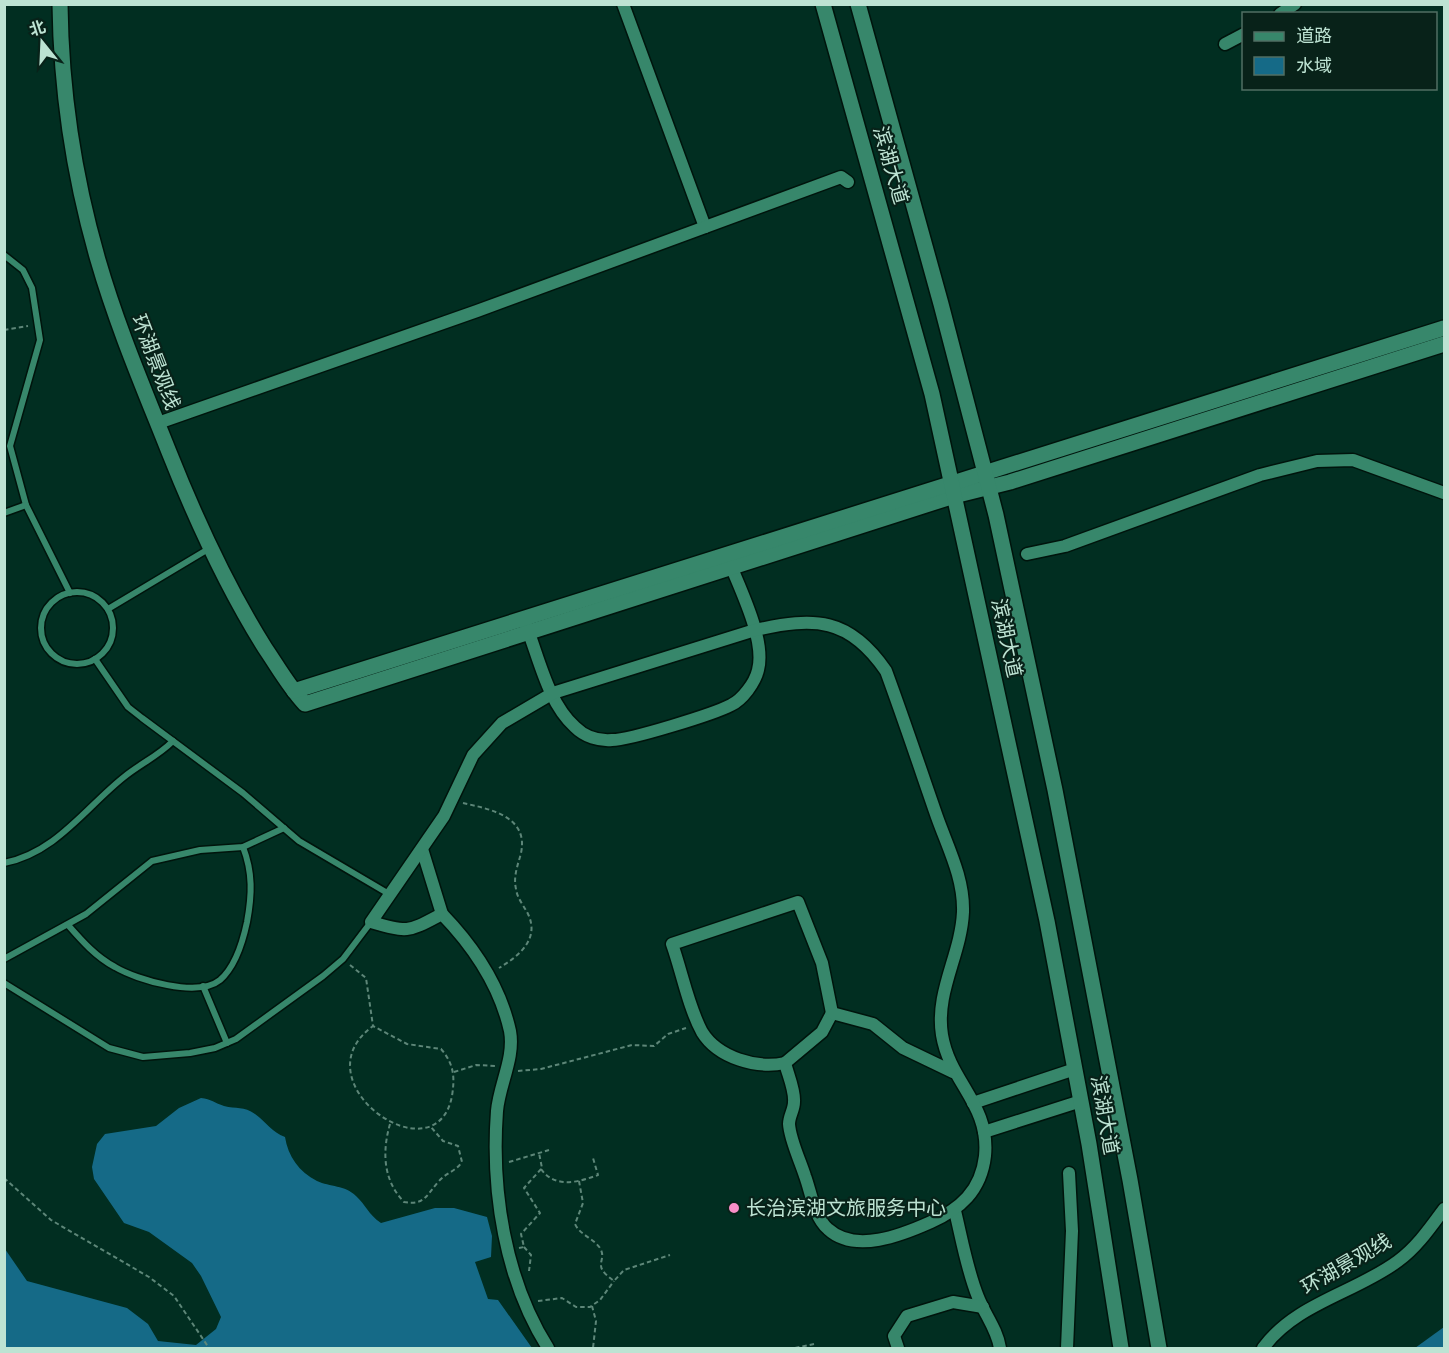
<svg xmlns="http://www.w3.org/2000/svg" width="1449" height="1353" viewBox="0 0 1449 1353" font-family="'Archivo Narrow','Noto Sans SC',sans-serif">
  <rect width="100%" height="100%" fill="#012e21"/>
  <g fill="#156a87">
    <path d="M201 1098C211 1099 215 1103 224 1106 236 1109 244 1106 255 1114 266 1122 272 1132 285 1137 288 1156 299 1172 317 1181 330 1187 345 1185 356 1196 366 1205 368 1214 381 1223L435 1208H454L487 1217 492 1236 491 1257 475 1262 488 1299 498 1300 532 1348H5V1249L27 1281 127 1308 148 1324 158 1341 196 1345 216 1329 221 1317 201 1276 192 1263 149 1232 124 1223 94 1179 92 1167 97 1144 105 1134 156 1126 179 1108Z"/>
    <path d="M1444 1327V1348H1415Z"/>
  </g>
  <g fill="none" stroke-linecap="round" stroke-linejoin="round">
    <g stroke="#00140c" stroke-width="9">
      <g id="service">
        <path d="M4 255 23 270 32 288 40 340 10 446 26 505 70 593"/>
        <path d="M4 513 26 505"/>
        <circle cx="77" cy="628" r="36"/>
        <path d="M108 609 210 548"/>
        <path d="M95 659 128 707 142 718 243 793 299 841 389 894"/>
        <path d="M4 863C56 853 86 807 124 777 140 764 158 756 173 741"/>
        <path d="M68 925C82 941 96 957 115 967 137 980 198 998 220 980 235 967 243 941 247 922 252 895 253 873 243 847"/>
        <path d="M4 959 86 914 152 861 200 850 243 847 284 828"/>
        <path d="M4 983 109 1048 143 1057 190 1053 215 1048 236 1039 323 976 343 959 371 922"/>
        <path d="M203 986 227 1043"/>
      </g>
    </g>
    <g stroke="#00140c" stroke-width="15">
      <g id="minor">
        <path d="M623 4 705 227"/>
        <path d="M1280 14 1295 4"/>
        <path d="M1225 44 1244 34"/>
        <path d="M158 423 477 311 841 177 848 182"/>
        <path d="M1027 554 1065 546 1260 475 1317 461 1353 460 1444 493"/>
        <path d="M526 625C539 658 548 703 575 727 585 737 599 741 612 740 630 740 714 714 731 705 742 700 755 683 758 670 766 640 740 589 729 561"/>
        <path d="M422 849 442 914"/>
        <path d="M785 1063 822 1032 832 1013"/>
        <path d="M973 1103 1075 1069"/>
        <path d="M984 1132 1081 1101"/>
        <path d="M955 1211C962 1240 967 1270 978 1297 985 1315 997 1329 1000 1348"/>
        <path d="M548 1348C505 1280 491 1191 497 1111 499 1085 515 1058 510 1031 500 986 473 946 442 914 408 932 409 933 371 922L444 816 473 755 502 723 553 693 755 630C815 617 849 617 886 671 904 720 920 768 937 817 948 848 964 878 963 912 961 955 935 992 942 1035 950 1083 990 1104 985 1156 981 1191 960 1209 931 1222 902 1235 855 1254 828 1229 814 1217 811 1192 805 1176 800 1160 790 1140 789 1124 789 1116 794 1110 794 1102 795 1090 788 1075 785 1063 757 1069 718 1058 702 1032 688 1006 682 972 672 944L798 902 822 963 832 1013 873 1024 903 1048 953 1072"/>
        <path d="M898 1348 894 1336 907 1316 953 1302 983 1307"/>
        <path d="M1067 1348 1072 1231 1069 1173"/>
        <path d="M1263 1348C1296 1303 1355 1293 1398 1261 1417 1247 1430 1228 1444 1209"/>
      </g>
    </g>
    <g stroke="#00140c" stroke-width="18">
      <g id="tertiary">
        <path d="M60 4C61 91 74 177 98 260 117 326 144 389 169 452 196 520 226 586 265 648 278 667 289 687 305 704L954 496 1010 482 1444 344"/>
        <path d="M294 691 1444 328"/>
      </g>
    </g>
    <g stroke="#00140c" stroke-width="18">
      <g id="secondary">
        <path d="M823 4 932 394 1047 921 1089 1144 1121 1348"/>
        <path d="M858 4 941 304 996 515 1055 790 1130 1180 1159 1348"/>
      </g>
    </g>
    <g stroke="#5d8678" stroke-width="2" stroke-dasharray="4.5 3" stroke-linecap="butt">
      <path d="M4 330 28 326"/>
      <path d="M463 803C489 809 529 816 521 853 518 865 513 876 516 889 517 898 524 906 528 914 540 939 519 956 499 968"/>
      <path d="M350 965 366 978 373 1026C296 1082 436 1180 452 1096 455 1077 454 1064 441 1049L407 1044 373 1026"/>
      <path d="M518 1071 541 1069 632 1045 654 1046 668 1034 686 1028"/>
      <path d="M454 1072 476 1065 495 1066"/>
      <path d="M390 1124C382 1152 383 1180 404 1202 425 1206 427 1194 439 1181 446 1173 456 1171 462 1162L458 1146 443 1141 431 1127"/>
      <path d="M509 1162 549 1150"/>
      <path d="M541 1169C555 1189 579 1182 598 1175L593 1158"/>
      <path d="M4 1178 51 1220 149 1277 174 1296 209 1348"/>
      <path d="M579 1181 583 1203 575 1224C580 1235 593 1238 600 1248 608 1262 590 1264 614 1281L624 1270 670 1255"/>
      <path d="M524 1247 531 1255 529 1271"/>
      <path d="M519 1248 524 1247 521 1234 540 1213 524 1188 542 1168 539 1153"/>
      <path d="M538 1301 562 1298 576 1307H590L600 1300 614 1281"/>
      <path d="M592 1306 596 1321 593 1348"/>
      <path d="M795 1348 814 1344"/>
    </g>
    <use href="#service" stroke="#37876b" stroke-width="6"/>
    <use href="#minor" stroke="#37876b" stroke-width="12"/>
    <use href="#tertiary" stroke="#37876b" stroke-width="15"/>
    <use href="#secondary" stroke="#37876b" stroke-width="15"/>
  </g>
  <circle fill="#f98fc8" stroke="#082219" stroke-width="2" cx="734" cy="1208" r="6"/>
  <g text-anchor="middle" stroke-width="4.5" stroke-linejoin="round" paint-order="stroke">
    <g font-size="20" fill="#bde3d3" stroke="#082219">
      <text transform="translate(891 165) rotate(74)" y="7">滨湖大道</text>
      <text transform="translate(156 362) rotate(69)" y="7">环湖景观线</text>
      <text transform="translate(1007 638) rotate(78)" y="7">滨湖大道</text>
      <text transform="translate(1105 1115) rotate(80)" y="7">滨湖大道</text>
      <text transform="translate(1346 1264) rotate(-30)" y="7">环湖景观线</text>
    </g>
    <g font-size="20" fill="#bde3d3" stroke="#082219" text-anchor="start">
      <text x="746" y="1215">长治滨湖文旅服务中心</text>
    </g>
  </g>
  <rect width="1449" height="1353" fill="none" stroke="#bde3d3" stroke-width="12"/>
  <rect x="1242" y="12" width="195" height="78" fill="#082219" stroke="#506f63" stroke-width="1.5"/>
  <rect x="1254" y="32" width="30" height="9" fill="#37876b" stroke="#506f63" stroke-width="1.5"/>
  <text x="1296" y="42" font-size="18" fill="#bde3d3">道路</text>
  <rect x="1254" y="57" width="30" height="18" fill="#156a87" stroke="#506f63" stroke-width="1.5"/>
  <text x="1296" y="72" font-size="18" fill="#bde3d3">水域</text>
  <g transform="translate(42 42) rotate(342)" stroke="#082219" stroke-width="4.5" paint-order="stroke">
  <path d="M0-4.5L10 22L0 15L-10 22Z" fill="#bde3d3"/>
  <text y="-9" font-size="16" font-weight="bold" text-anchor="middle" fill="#bde3d3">北</text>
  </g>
</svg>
